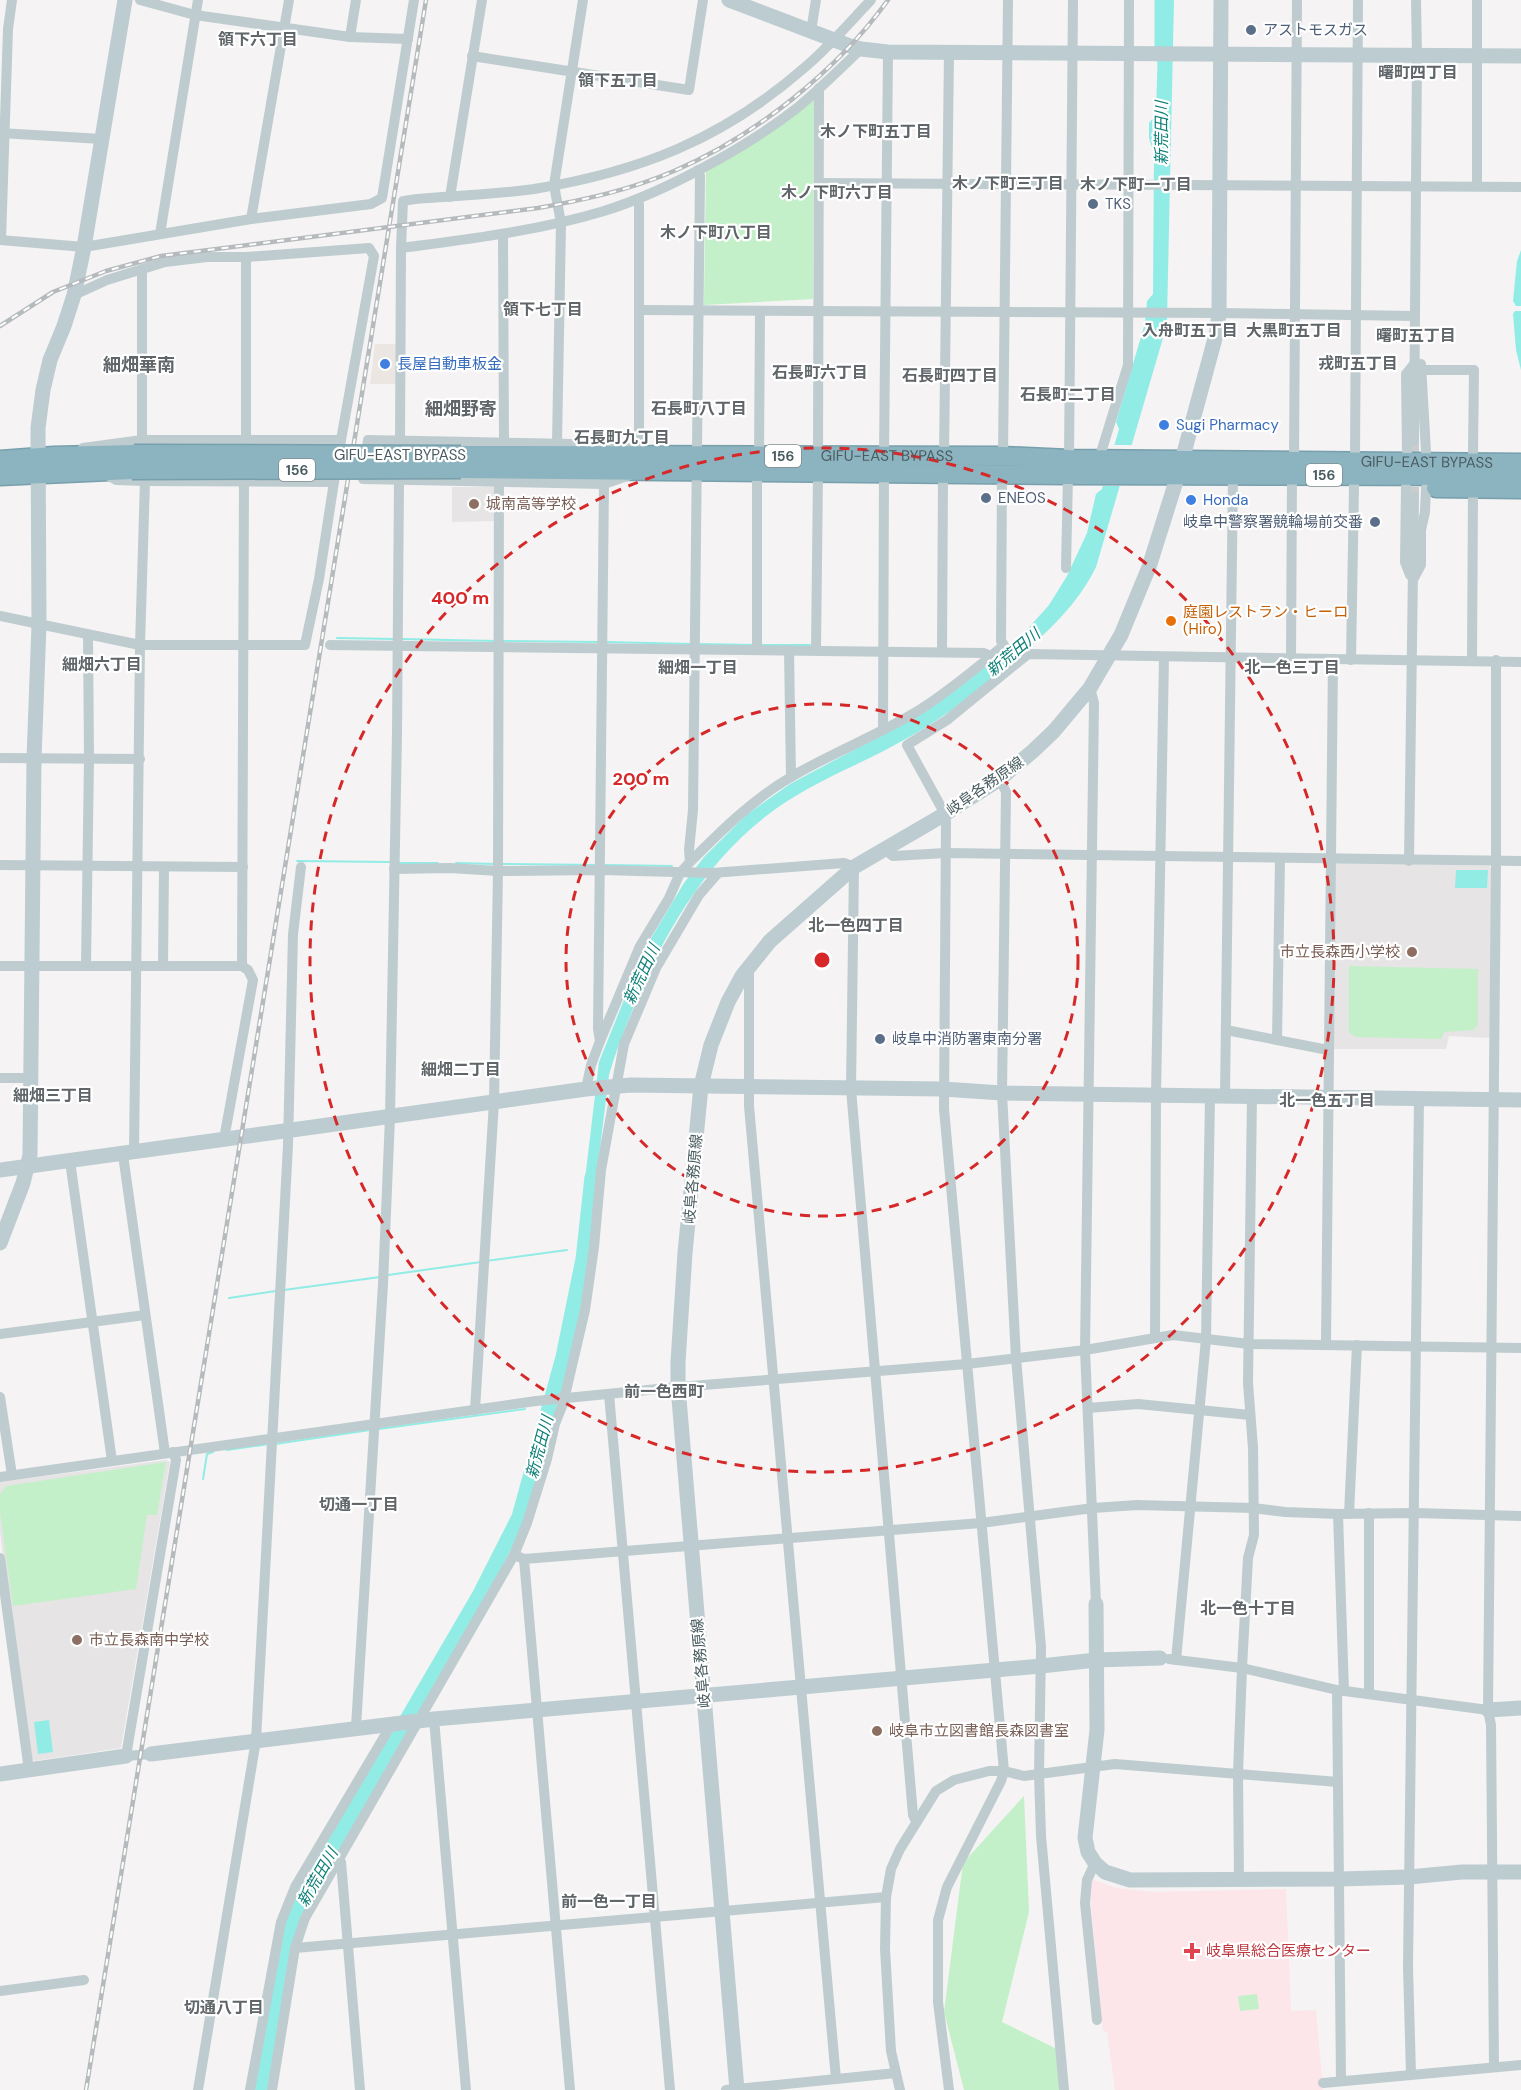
<svg xmlns="http://www.w3.org/2000/svg" width="1521" height="2090" viewBox="0 0 1521 2090" font-family="'DM Sans','Noto Sans JP',sans-serif">
  <rect width="100%" height="100%" fill="#f5f3f3"/>
  <path fill="#ebe6e1" d="M375 344H397V384H370Z"/>
  <g fill="#e6e4e5">
    <path d="M452 487H497V521L452 522Z"/>
    <path d="M1338 862 1489 866 1492 869 1491 1038 1449 1036 1446 1049H1332L1334 867Z"/>
    <path d="M166 1460 170 1462 121 1748 35 1761 31 1759 0 1533V1482Z"/>
  </g>
  <path fill="#fce6ea" d="M1092 1879 1116 1888 1154 1892 1286 1889 1291 2011 1316 2010 1323 2090H1115L1107 2032 1103 2031 1089 1885Z"/>
  <g fill="#c3f0c8">
    <path d="M814 99 813 299 704 305 706 172Z"/>
    <path d="M1349 966 1478 969V1024L1474 1030 1444 1032 1441 1039 1355 1037 1349 1032Z"/>
    <path d="M166 1462 157 1515H147L136 1589 13 1606 0 1513V1494L6 1486Z"/>
    <path d="M1024 1796 1029 1912 1002 2022 1061 2051 1068 2090H964L944 2012 963 1863Z"/>
    <path d="M1257 1994 1259 2009 1240 2011 1238 1996Z"/>
  </g>
  <g fill="#91ece6">
    <path d="M1161 0H1174L1167 319 1163 338 1096 567C1076 608 1043 636 1009 665 975 694 941 720 902 741 865 762 825 777 789 800 713 848 665 929 632 1011 624 1032 615 1053 609 1075L594 1197 583 1196 599 1062 644 950 684 883 704 857 746 815 790 784 925 712 988 665 1024 633 1049 605 1067 576 1087 533 1096 494 1102 489 1119 429 1116 422 1145 323 1147 301 1153 294 1154 154 1149 138V123L1156 115 1158 42C1168 29 1166 15 1161 0Z"/>
    <path d="M1521 250V306H1516L1513 301 1517 261Z"/>
    <path d="M1515 311H1521V370L1516 350 1513 314Z"/>
    <path d="M1456 870H1488L1487 888H1455Z"/>
    <path d="M49 1720 53 1752 38 1754 34 1722Z"/>
  </g>
  <path fill="#f5f3f3" d="M1112 445H1135L1123 486H1100Z"/>
  <g fill="none" stroke-linecap="round" stroke-linejoin="round">
    <g stroke="#91ece6" stroke-width="2">
      <path d="M337 638 394 639"/>
      <path d="M402 639 496 641"/>
      <path d="M501 641 598 642"/>
      <path d="M606 642 691 644"/>
      <path d="M699 644 754 645"/>
      <path d="M759 645H810"/>
      <path d="M297 861 390 862"/>
      <path d="M399 863H438"/>
      <path d="M456 863 495 864"/>
      <path d="M501 864 597 865"/>
      <path d="M606 865 672 866"/>
      <path d="M486 1261 567 1250"/>
      <path d="M388 1275 481 1262"/>
      <path d="M284 1290 380 1277"/>
      <path d="M229 1298 276 1291"/>
      <path d="M379 1429 525 1409"/>
      <path d="M275 1444 370 1430"/>
      <path d="M227 1450 269 1444"/>
      <path d="M203 1479 207 1454 213 1452"/>
    </g>
    <g stroke="#91ece6" stroke-width="15">
      <path d="M1162 56V0"/>
      <path d="M260 2090 291 1922 303 1898 480 1594 519 1517 563 1357 583 1259 592 1177"/>
    </g>
    <path stroke="#cacdce" stroke-width="10" stroke-dasharray="10 5" stroke-linecap="butt" d="M1414 497V441"/>
    <g stroke="#779fac" stroke-width="21">
      <g id="highway">
        <path id="s1" d="M461 455 1003 456 1069 459 1521 463"/>
        <path d="M0 460 54 456 134 454"/>
        <path d="M461 469 1068 475 1521 476"/>
        <path d="M0 476 132 470"/>
        <path d="M1436 488 1521 489"/>
      </g>
    </g>
    <g stroke="#becccf" stroke-width="10">
      <path d="M140 0 195 15 350 37 408 39"/>
      <path d="M1477 0V186"/>
      <path d="M811 31 816 0"/>
      <path d="M350 37 356 0"/>
      <path d="M472 56 689 90 703 0"/>
      <path d="M0 133 102 139"/>
      <path d="M819 183 1521 187"/>
      <path d="M450 197 482 0"/>
      <path d="M638 199 639 205V456"/>
      <path d="M251 219 289 0"/>
      <path d="M160 234 198 0"/>
      <path d="M503 234 504 442"/>
      <path d="M0 240 84 247 251 219 371 204 382 198 414 0"/>
      <path d="M1 240 8 29 12 0"/>
      <path d="M401 248 403 201C416 198 430 198 443 197 473 195 504 193 534 189 639 172 723 139 804 68 828 48 849 23 871 0"/>
      <path d="M246 257V440"/>
      <path d="M74 295 107 280 165 262 207 257H246L369 248 374 256 341 440"/>
      <path d="M640 310 1219 313 1415 316"/>
      <path d="M1421 364 1426 452"/>
      <path d="M1422 370H1474L1473 452"/>
      <path d="M142 440V269"/>
      <path d="M400 441 401 248C469 239 538 231 604 211 665 192 747 147 797 108 819 90 840 69 861 49"/>
      <path d="M1414 441 1417 55 1416 0"/>
      <path d="M557 443 561 223 554 185 583 0"/>
      <path d="M83 448 142 440H341L334 482 145 481 116 480 104 473"/>
      <path d="M1407 452 1406 374 1414 364"/>
      <path d="M1355 455 1358 0"/>
      <path d="M759 456 760 311"/>
      <path d="M944 456 949 52"/>
      <path d="M1003 456 1008 0"/>
      <path d="M818 457 819 88"/>
      <path d="M884 457 888 52"/>
      <path d="M1069 459 1073 0"/>
      <path d="M1099 459 1128 365 1129 0"/>
      <path d="M1294 461 1297 0"/>
      <path d="M630 475 604 484 363 479 368 440 623 445 636 454"/>
      <path d="M1406 487 1405 562 1410 575"/>
      <path d="M1066 568 1068 475"/>
      <path d="M1414 578 1421 565V530L1425 512 1426 488"/>
      <path d="M0 616 140 645H305L319 579 334 482"/>
      <path d="M330 645 984 653 991 656"/>
      <path d="M757 649V471"/>
      <path d="M789 650 791 777"/>
      <path d="M816 650 818 472"/>
      <path d="M942 652 943 474"/>
      <path d="M1291 659 1292 475"/>
      <path d="M1351 660 1354 485"/>
      <path d="M1472 660 1473 489"/>
      <path d="M1090 688 1094 703 1085 1350 1096 1604"/>
      <path d="M883 730 884 473"/>
      <path d="M0 758 140 759"/>
      <path d="M1000 779 1006 792 1002 1093 1016 1358 1041 1647 1039 1774 1041 1836 1064 2090"/>
      <path d="M884 849 893 856 946 853 1521 861"/>
      <path d="M1409 861 1414 497"/>
      <path d="M690 862C721 831 753 799 791 777 833 752 879 735 921 709 950 690 977 668 1004 645L1001 641 1002 474"/>
      <path d="M0 865 243 867"/>
      <path d="M394 869 450 868 498 871 601 870 712 873 844 863 854 867 851 1089 913 1815 916 1821"/>
      <path d="M0 966H242L248 970 253 980 224 1139"/>
      <path d="M86 966 89 759 88 635"/>
      <path d="M163 966 164 867"/>
      <path d="M242 966 244 481"/>
      <path d="M749 968V1106L836 2079"/>
      <path d="M1226 1030 1328 1050"/>
      <path d="M1277 1040 1280 859"/>
      <path d="M600 1041 640 946 669 898 680 873 690 862 689 850 693 810 700 176 698 170"/>
      <path d="M0 1078H31"/>
      <path d="M586 1089 591 1065 600 1041 598 1029 604 484"/>
      <path d="M1225 1096 1233 476"/>
      <path d="M134 1153 140 645 145 481"/>
      <path d="M123 1155 165 1453"/>
      <path d="M70 1161 112 1461"/>
      <path d="M0 1334 145 1315"/>
      <path d="M1155 1338 1156 1095 1164 657"/>
      <path d="M1326 1344 1333 660"/>
      <path d="M609 1394 670 2090"/>
      <path d="M0 1397 12 1475"/>
      <path d="M1088 1408 1138 1404 1250 1415"/>
      <path d="M475 1410 494 1102 498 871 499 482"/>
      <path d="M0 1477 536 1401 678 1387 967 1364 1085 1350 1173 1335 1249 1344 1521 1348"/>
      <path d="M1338 1514 1344 1691"/>
      <path d="M1349 1514 1357 1345"/>
      <path d="M0 1558 29 1770"/>
      <path d="M524 1559 514 1555 527 1523 547 1459 555 1424 563 1404 585 1310 594 1247 601 1170 624 1044 656 968 699 895 718 873"/>
      <path d="M1169 1659 1242 1668 1337 1690 1488 1710"/>
      <path d="M1176 1660 1206 1339 1210 1096"/>
      <path d="M1337 1690 1341 2080"/>
      <path d="M1369 1694V1513"/>
      <path d="M434 1719 466 2090"/>
      <path d="M356 1727 383 1284 390 1117 397 733 399 481"/>
      <path d="M151 1754 126 1756 176 1460 173 1452"/>
      <path d="M337 1860 341 1862 360 2090"/>
      <path d="M1095 1863 1087 1880 1085 1903 1097 2020"/>
      <path d="M1239 1879 1238 1773 1242 1668 1248 1558 1254 1535 1253 1448 1248 1383 1252 1096"/>
      <path d="M295 1948 305 1918 514 1555"/>
      <path d="M0 1991 84 1980"/>
      <path d="M1494 2067 1491 1725 1488 1710 1496 861V660"/>
      <path d="M1411 2074 1408 1967 1419 1099"/>
      <path d="M1323 2083 1521 2065"/>
      <path d="M198 2090 256 1740 288 1145 293 934 301 867"/>
      <path d="M250 2090 281 1922 295 1887 387 1732V1724"/>
      <path d="M272 2090 295 1948 886 1897"/>
      <path d="M570 2090 524 1559 981 1523 1093 1508 1137 1505 1253 1508 1285 1512 1338 1514 1415 1513 1521 1516"/>
      <path d="M726 2090 896 2073"/>
      <path d="M900 2090 891 2051 885 1949 886 1897 891 1869 900 1849 936 1791 954 1780 989 1771H1004L1024 1776 1115 1764 1338 1782"/>
      <path d="M949 2090 938 2002V1920L947 1887 1001 1781 1004 1771 944 1109 946 823 945 814 907 745 947 720 1028 654 1521 662"/>
    </g>
    <g stroke="#bcccd1" stroke-width="15">
      <path d="M729 0 850 46 861 49 888 52 1521 56"/>
      <path d="M0 1170C195 1144 391 1116 586 1089L631 1085 943 1089 1002 1093 1521 1100"/>
      <path d="M0 1243 23 1183 30 1155 34 759 39 625 38 428 43 390 50 360 64 326 74 295 84 247 125 0"/>
      <path d="M1096 1604 1097 1730 1085 1838 1088 1852 1095 1863 1105 1872 1130 1880 1340 1879 1409 1877 1462 1872H1521"/>
      <path d="M1488 1710 1521 1708"/>
      <path d="M151 1754 434 1719 1041 1666 1096 1660 1160 1658"/>
      <path d="M0 1774 126 1756"/>
      <path d="M737 2090 678 1387V1362L685 1253 701 1086 711 1045 728 1002 742 976 770 941 854 867 945 814 1000 779 1033 751 1054 731 1090 688 1121 635 1149 567 1178 475 1217 331 1219 313 1221 0"/>
    </g>
    <use href="#highway" stroke="#8cb4c0" stroke-width="18"/>
    <g stroke="#b5babd" stroke-width="4.5">
      <g id="rail">
        <path d="M0 326 53 292 106 271 161 256 538 208C584 200 630 190 674 171 754 137 837 71 888 0"/>
        <path d="M86 2090 426 0"/>
      </g>
    </g>
    <use href="#rail" stroke="#fff" stroke-width="2" stroke-dasharray="7" stroke-linecap="butt"/>
    <g stroke="#779fac" stroke-width="21" stroke-linecap="butt">
      <g id="highway-bridge">
        <path d="M134 454 461 455"/>
        <path d="M132 470 461 469"/>
      </g>
    </g>
    <use href="#highway-bridge" stroke="#8cb4c0" stroke-width="18"/>
  </g>
  <g fill="none" stroke="#d62828" stroke-width="3" stroke-dasharray="10 8">
    <circle cx="822" cy="960" r="256"/>
    <circle cx="822" cy="960" r="512"/>
  </g>
  <g fill="#5c6f8a" stroke="#fff" stroke-width="2">
    <circle cx="1251" cy="30" r="6"/>
    <circle cx="1093" cy="204" r="6"/>
    <circle cx="986" cy="498" r="6"/>
    <circle cx="1375" cy="522" r="6"/>
    <circle cx="880" cy="1039" r="6"/>
  </g>
  <g fill="#3f7fe0" stroke="#fff" stroke-width="2">
    <circle cx="385" cy="364" r="6"/>
    <circle cx="1164" cy="425" r="6"/>
    <circle cx="1191" cy="500" r="6"/>
  </g>
  <g fill="#8d6e63" stroke="#fff" stroke-width="2">
    <circle cx="474" cy="504" r="6"/>
    <circle cx="1412" cy="952" r="6"/>
    <circle cx="77" cy="1640" r="6"/>
    <circle cx="877" cy="1731" r="6"/>
  </g>
  <circle fill="#e8710a" stroke="#fff" stroke-width="2" cx="1171" cy="621" r="6"/>
  <path fill="#e0444e" stroke="#fff" stroke-width="2" d="M1189 1942h6v6h6v6h-6v6h-6v-6h-6v-6h6z"/>
  <g text-anchor="middle" stroke-width="4.5" stroke-linejoin="round" paint-order="stroke">
    <g fill="#fff" stroke="#808d90" stroke-width="1.5">
      <rect x="765" y="445" width="36" height="22" rx="4.5"/>
      <rect x="279" y="459" width="36" height="22" rx="4.5"/>
      <rect x="1306" y="464" width="36" height="22" rx="4.5"/>
    </g>
    <g font-size="14" font-weight="bold" fill="#4a5c60">
      <text x="783" y="461">156</text>
      <text x="297" y="475">156</text>
      <text x="1324" y="480">156</text>
    </g>
    <g font-size="15" fill="#4e5e75" stroke="#fff" text-anchor="start">
      <text x="1263" y="35">アストモスガス</text>
      <text x="1105" y="209">TKS</text>
      <text x="998" y="503">ENEOS</text>
      <text x="1363" y="527" text-anchor="end">岐阜中警察署競輪場前交番</text>
      <text x="892" y="1044">岐阜中消防署東南分署</text>
    </g>
    <g font-size="15" fill="#366cbe" stroke="#fff" text-anchor="start">
      <text x="397" y="369">長屋自動車板金</text>
      <text x="1176" y="430">Sugi Pharmacy</text>
      <text x="1203" y="505">Honda</text>
    </g>
    <g font-size="15" fill="#4a5c60" stroke="#fff">
      <text x="400" y="460">GIFU-EAST BYPASS</text>
      <text dy="5" stroke="none"><textPath href="#s1" startOffset="426">GIFU-EAST BYPASS</textPath></text>
      <text dy="5" stroke="none"><textPath href="#s1" startOffset="966">GIFU-EAST BYPASS</textPath></text>
      <text transform="translate(985 786) rotate(-35)" y="5">岐阜各務原線</text>
      <text transform="translate(693 1179) rotate(-85)" y="5">岐阜各務原線</text>
      <text transform="translate(701 1663) rotate(-95)" y="5">岐阜各務原線</text>
    </g>
    <g font-size="15" fill="#785e54" stroke="#fff" text-anchor="start">
      <text x="486" y="509">城南高等学校</text>
      <text x="1400" y="957" text-anchor="end">市立長森西小学校</text>
      <text x="89" y="1645">市立長森南中学校</text>
      <text x="889" y="1736">岐阜市立図書館長森図書室</text>
    </g>
    <g font-size="15" fill="#c56008" stroke="#fff" text-anchor="start">
      <text x="1183" y="617">庭園レストラン・ヒーロ<tspan x="1183" dy="17">(Hiro)</tspan></text>
    </g>
    <g font-size="15" fill="#be3a42" stroke="#fff" text-anchor="start">
      <text x="1206" y="1956">岐阜県総合医療センター</text>
    </g>
    <g font-size="16" font-weight="bold" fill="#5f6568" stroke="#fff">
      <text x="258" y="45">領下六丁目</text>
      <text x="1418" y="78">曙町四丁目</text>
      <text x="618" y="86">領下五丁目</text>
      <text x="876" y="137">木ノ下町五丁目</text>
      <text x="1008" y="189">木ノ下町三丁目</text>
      <text x="1136" y="190">木ノ下町一丁目</text>
      <text x="837" y="198">木ノ下町六丁目</text>
      <text x="716" y="238">木ノ下町八丁目</text>
      <text x="543" y="315">領下七丁目</text>
      <text x="1190" y="336">入舟町五丁目</text>
      <text x="1294" y="336">大黒町五丁目</text>
      <text x="1416" y="341">曙町五丁目</text>
      <text x="1358" y="369">戎町五丁目</text>
      <text x="820" y="378">石長町六丁目</text>
      <text x="950" y="381">石長町四丁目</text>
      <text x="1068" y="400">石長町二丁目</text>
      <text x="699" y="414">石長町八丁目</text>
      <text x="622" y="443">石長町九丁目</text>
      <text x="102" y="670">細畑六丁目</text>
      <text x="698" y="673">細畑一丁目</text>
      <text x="1292" y="673">北一色三丁目</text>
      <text x="856" y="931">北一色四丁目</text>
      <text x="461" y="1075">細畑二丁目</text>
      <text x="53" y="1101">細畑三丁目</text>
      <text x="1327" y="1106">北一色五丁目</text>
      <text x="664" y="1397">前一色西町</text>
      <text x="359" y="1510">切通一丁目</text>
      <text x="1248" y="1614">北一色十丁目</text>
      <text x="609" y="1907">前一色一丁目</text>
      <text x="224" y="2013">切通八丁目</text>
    </g>
    <g font-size="16" font-style="italic" fill="#0f8078" stroke="#fff">
      <text transform="translate(1161 133) rotate(-90)" y="6">新荒田川</text>
      <text transform="translate(1013 652) rotate(-40)" y="6">新荒田川</text>
      <text transform="translate(641 974) rotate(-65)" y="6">新荒田川</text>
      <text transform="translate(539 1447) rotate(-75)" y="6">新荒田川</text>
      <text transform="translate(317 1877) rotate(-60)" y="6">新荒田川</text>
    </g>
    <g font-size="18" font-weight="bold" fill="#5f6568" stroke="#fff">
      <text x="139" y="371">細畑華南</text>
      <text x="461" y="415">細畑野寄</text>
    </g>
  </g>
  <circle cx="822" cy="960" r="9" fill="#d62828" stroke="#fff" stroke-width="3"/>
  <g font-size="18" text-anchor="middle" font-weight="bold" fill="#d62828" stroke="#fff" stroke-width="4.5" stroke-linejoin="round" paint-order="stroke">
    <text x="460" y="604">400 m</text>
    <text x="641" y="785">200 m</text>
  </g>
</svg>
